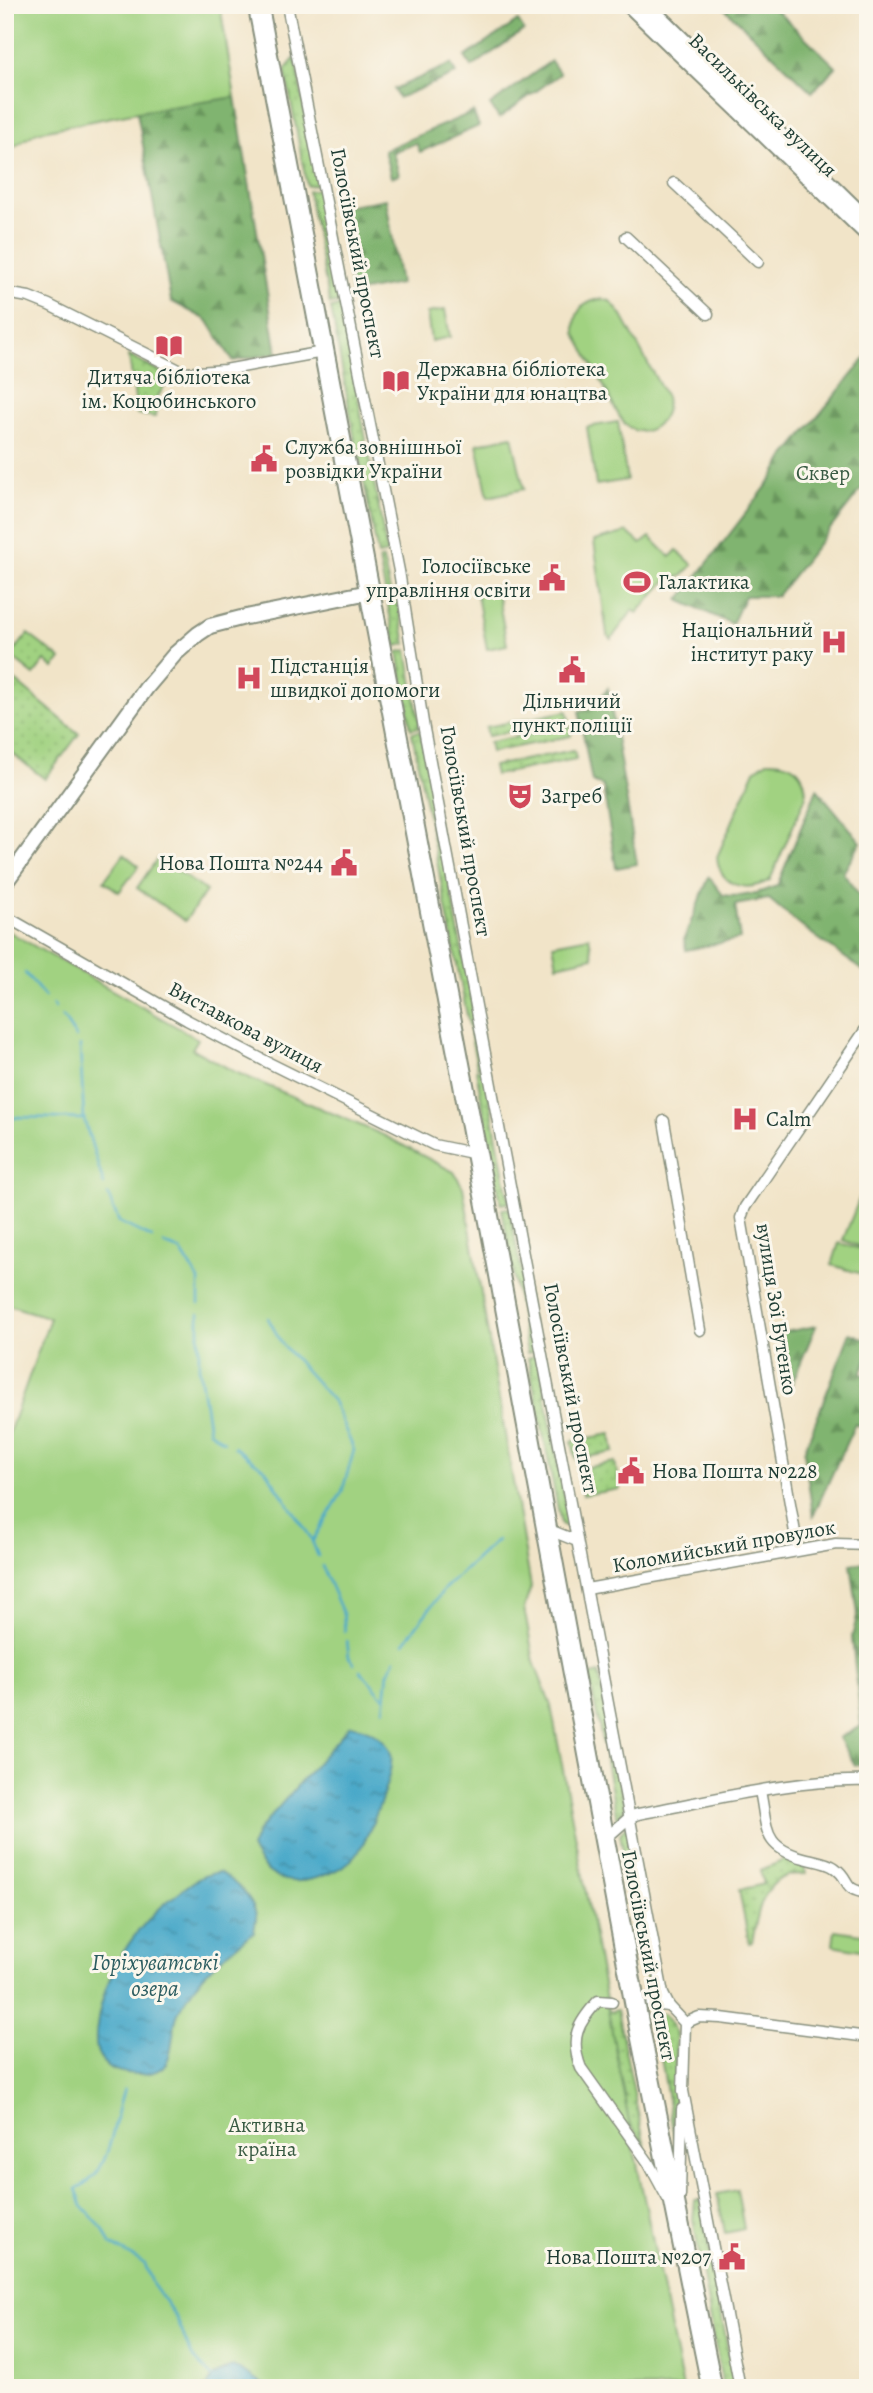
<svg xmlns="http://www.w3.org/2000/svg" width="873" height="2393" viewBox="0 0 873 2393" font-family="Alegreya,serif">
  <defs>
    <pattern id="grass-dots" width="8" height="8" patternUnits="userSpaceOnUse" patternTransform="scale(1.75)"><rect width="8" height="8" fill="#a1d281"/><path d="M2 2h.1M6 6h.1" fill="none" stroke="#8ab570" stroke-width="1.8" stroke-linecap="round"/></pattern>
    <pattern id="forest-firs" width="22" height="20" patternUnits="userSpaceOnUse" patternTransform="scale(1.75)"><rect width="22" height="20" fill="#80b46f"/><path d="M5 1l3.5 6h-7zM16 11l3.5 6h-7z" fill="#68945c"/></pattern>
    <pattern id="water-ripples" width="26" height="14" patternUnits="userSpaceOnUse" patternTransform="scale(1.75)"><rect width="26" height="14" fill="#4aa9c9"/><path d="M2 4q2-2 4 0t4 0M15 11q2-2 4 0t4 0" fill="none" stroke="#3d8ba4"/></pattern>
  </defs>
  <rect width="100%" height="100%" fill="#fbf7ec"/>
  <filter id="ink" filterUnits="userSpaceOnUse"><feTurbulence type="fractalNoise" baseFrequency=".0143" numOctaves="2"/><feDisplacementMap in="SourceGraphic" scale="14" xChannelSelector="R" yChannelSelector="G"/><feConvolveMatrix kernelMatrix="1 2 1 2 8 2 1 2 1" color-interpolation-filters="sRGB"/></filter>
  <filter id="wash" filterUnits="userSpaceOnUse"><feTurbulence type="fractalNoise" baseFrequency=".00686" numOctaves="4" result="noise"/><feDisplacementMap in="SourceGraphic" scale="28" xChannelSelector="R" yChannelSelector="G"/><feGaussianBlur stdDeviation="1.57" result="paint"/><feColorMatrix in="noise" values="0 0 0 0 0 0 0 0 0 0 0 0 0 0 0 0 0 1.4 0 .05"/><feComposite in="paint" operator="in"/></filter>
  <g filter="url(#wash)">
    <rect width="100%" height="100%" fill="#f1e4c8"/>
    <g fill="url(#grass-dots)" stroke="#60885a" stroke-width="2">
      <path d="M295 58 318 184 307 186 285 70Z"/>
      <path d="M318 189 340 302 330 304 308 191Z"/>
      <path d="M341 306 366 440 362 442 364 450 357 452 331 308Z"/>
      <path d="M129 356 168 376V380L157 398 155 417 137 414Z"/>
      <path d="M369 454 387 553 378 555 359 456Z"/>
      <path d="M383 559 391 596H397L406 644 396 646 379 560Z"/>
      <path d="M28 634 61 659 54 668 45 661 34 675 10 656Z"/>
      <path d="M407 650 420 727 411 729 398 652Z"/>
      <path d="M13 679 79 734 45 779 5 748V690Z"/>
      <path d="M567 711 569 720 488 736 486 727Z"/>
      <path d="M570 726 571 736 491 752 489 742Z"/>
      <path d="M420 731 484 1065 477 1067 412 733Z"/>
      <path d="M574 750 576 759 495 775 493 766Z"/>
      <path d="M484 1069 509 1203 501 1204 476 1070Z"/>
      <path d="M509 1208 537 1351 527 1353 502 1209Z"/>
      <path d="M538 1355 570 1528 561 1524 528 1358Z"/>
      <path d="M611 1434 614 1452 576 1459 572 1441Z"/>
      <path d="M615 1462 620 1489 583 1495 579 1469Z"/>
      <path d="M599 1673 612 1743 603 1745 589 1676Z"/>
      <path d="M612 1748 625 1808 617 1820 604 1750Z"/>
      <path d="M628 1824 658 1988 652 1990 648 1988 620 1834Z"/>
      <path d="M787 1859 803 1863 806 1874C799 1874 790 1874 784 1877 759 1888 757 1920 752 1942L749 1943 739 1890 764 1884 760 1870Z"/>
      <path d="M617 2010 645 2147 590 2060 603 2013Z"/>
      <path d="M654 2014H664L676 2033 674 2137Z"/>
      <path d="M695 2200H700L735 2388H723L693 2219Z"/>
    </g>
    <g fill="url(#forest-firs)" stroke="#507852" stroke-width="2">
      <path d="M721 5H771L836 67 812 92Z"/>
      <path d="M518 21 524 30 472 67 465 57Z"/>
      <path d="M551 61 560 74 499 118 490 105Z"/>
      <path d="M451 64 456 74 398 98 394 89Z"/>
      <path d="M235 97 277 353 233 361 207 320 171 301 137 112Z"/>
      <path d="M473 112 479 126 420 152 416 143 393 152 399 175 391 177 384 150Z"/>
      <path d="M386 199 400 284 352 293 337 208Z"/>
      <path d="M868 355V481L777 596H745L732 624 679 600 772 479 783 459Z"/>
      <path d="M608 688 637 864 616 868 603 786 592 782 579 711 593 708Z"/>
      <path d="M817 789 861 842 843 873 868 908V974L801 926 769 899 735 905 740 939 686 950 684 939 709 877 723 895C743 898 758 893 777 886Z"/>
      <path d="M816 1326 790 1388 780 1333Z"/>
      <path d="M850 1333 868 1340V1357L861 1374 868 1377V1429L855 1424 813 1516 804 1451Z"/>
      <path d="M864 1562 868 1573V1742H863V1764L855 1765 839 1738 861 1726 852 1637 858 1613 851 1564Z"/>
    </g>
    <g fill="#a1d281" stroke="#60885a" stroke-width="2">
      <path d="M5 5H220L235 97 137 112 37 132 5 153Z"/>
      <path d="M600 299 610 301 621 314 666 397C671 419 646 443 626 425 618 417 614 406 609 396 598 375 587 354 575 333 574 313 580 303 600 299Z"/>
      <path d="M445 310 450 337 431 341 427 313Z"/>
      <path d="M618 422 627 480 596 485 587 427Z"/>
      <path d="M512 436 524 489 488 497 477 444Z"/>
      <path d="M627 532 641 544 650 537 670 557 677 550 693 565 682 576 667 580 637 613 633 610 611 639 607 634 594 541Z"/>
      <path d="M496 586 507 645 487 649 476 590Z"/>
      <path d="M767 761C792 760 806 770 806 796L770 880C746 893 720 887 717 857L755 770Z"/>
      <path d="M124 854 139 866 119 892 104 881Z"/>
      <path d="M158 858 206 891 185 921 137 888Z"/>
      <path d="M6 930 198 1039 192 1049 233 1071 383 1135 454 1172 463 1187 531 1587 524 1608 534 1662 551 1706 634 2149 683 2388H5V1444L50 1318 5 1304Z"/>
      <path d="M589 937 593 957 557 965 553 944Z"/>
      <path d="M868 1177V1250L843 1240Z"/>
      <path d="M839 1243 868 1251V1276L832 1265Z"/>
      <path d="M835 1930 868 1935 866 1951 833 1945Z"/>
      <path d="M737 2190 744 2229 725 2233 717 2194Z"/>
    </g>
    <g fill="url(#water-ripples)" stroke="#34737e" stroke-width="2">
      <path d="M350 1725C366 1727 387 1737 391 1754 395 1772 368 1839 356 1855 350 1863 339 1869 330 1873 295 1888 268 1884 251 1848L258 1831Z"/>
      <path d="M219 1872C234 1882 252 1895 256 1915 257 1919 254 1927 254 1932 231 1950 208 1966 192 1990 188 1997 181 2005 178 2013 167 2040 181 2075 137 2074 126 2074 111 2071 103 2062 95 2054 95 2037 97 2026 104 1973 134 1926 177 1894 192 1883 200 1875 219 1872Z"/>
      <path d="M233 2366 269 2388H207L212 2377Z"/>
    </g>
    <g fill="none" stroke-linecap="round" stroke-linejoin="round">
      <g stroke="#4aa9c9" stroke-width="2.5">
        <path d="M25 973 45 997"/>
        <path d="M53 1005 55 1008"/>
        <path d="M62 1016 76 1037"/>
        <path d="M80 1046 84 1119 104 1185"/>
        <path d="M5 1121 18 1117 84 1119"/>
        <path d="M108 1195 119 1222 152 1238"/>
        <path d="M164 1244 181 1251 199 1280V1304"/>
        <path d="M199 1314V1367L209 1431 224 1441"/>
        <path d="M268 1318 282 1344 333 1401 354 1450 342 1492 312 1542"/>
        <path d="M234 1447 265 1469 311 1538 318 1556"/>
        <path d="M322 1566 343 1614 345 1631"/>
        <path d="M347 1641 349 1657 354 1663"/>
        <path d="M404 1643 445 1588 497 1540"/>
        <path d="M360 1670 385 1699"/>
        <path d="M384 1710 388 1673 395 1659"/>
        <path d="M124 2089C115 2114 111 2164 90 2180 86 2184 80 2186 76 2189L82 2206 103 2229 110 2244 145 2264 153 2285 176 2317 192 2356 214 2379"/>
      </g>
    </g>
  </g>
  <g filter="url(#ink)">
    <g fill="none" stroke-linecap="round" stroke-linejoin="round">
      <g stroke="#88907e" stroke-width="13">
        <g id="street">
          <path d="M287 5 399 571 424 729 466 953 663 1994 669 2006 685 2023 683 2091 740 2388"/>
          <path d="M674 183 758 262"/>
          <path d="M626 237 708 314"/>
          <path d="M5 293 29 297 49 305 185 373 225 370 323 352"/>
          <path d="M5 916 187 1020 267 1062 434 1145 477 1154"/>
          <path d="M664 1121 700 1330"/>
          <path d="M547 1529 577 1541"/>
          <path d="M798 1550 741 1218 745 1207 868 1026"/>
          <path d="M587 1589 836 1544 868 1545"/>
          <path d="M760 1791C768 1828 761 1847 804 1858 814 1861 827 1862 835 1868 852 1880 840 1889 868 1893"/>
          <path d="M605 1839 630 1817 638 1814C714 1800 791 1779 868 1781"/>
          <path d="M612 2002 598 2001C578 2023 569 2038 581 2068L648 2162 668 2199"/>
          <path d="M650 2004 669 2006"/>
          <path d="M685 2023 699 2017 721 2018 868 2037"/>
          <path d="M680 2196 682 2109"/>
        </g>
      </g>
      <g stroke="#88907e" stroke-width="18">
        <g id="secondary">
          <path d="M629 5 868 235"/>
          <path d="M647 5 868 221"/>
          <path d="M5 883 147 687 175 654 198 634 210 626 241 618 369 592"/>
        </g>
      </g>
      <g stroke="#88907e" stroke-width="23">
        <g id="highway">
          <path d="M258 5 490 1224 631 1983"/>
          <path d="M640 2031 712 2388"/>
        </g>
      </g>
      <use href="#street" stroke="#fff" stroke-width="10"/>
      <use href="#secondary" stroke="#fff" stroke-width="14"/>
      <use href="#highway" stroke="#fff" stroke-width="19"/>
      <g stroke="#88907e" stroke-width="23" stroke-linecap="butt">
        <path id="highway-bridge" d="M631 1983 640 2031"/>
      </g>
      <use href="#highway-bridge" stroke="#fff" stroke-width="19"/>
    </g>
  </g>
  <defs>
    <g id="library-bare" transform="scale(2.1)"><path d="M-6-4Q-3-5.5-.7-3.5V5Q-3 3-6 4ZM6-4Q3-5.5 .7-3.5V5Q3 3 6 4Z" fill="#d1495b" stroke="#fbf7ec" stroke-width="2.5" paint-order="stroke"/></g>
    <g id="civic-bare" transform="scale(2.1)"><path d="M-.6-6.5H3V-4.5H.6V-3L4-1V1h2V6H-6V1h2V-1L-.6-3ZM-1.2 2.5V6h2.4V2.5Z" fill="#d1495b" stroke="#fbf7ec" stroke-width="2.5" paint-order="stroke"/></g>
    <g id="stadium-bare" transform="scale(2.1)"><path d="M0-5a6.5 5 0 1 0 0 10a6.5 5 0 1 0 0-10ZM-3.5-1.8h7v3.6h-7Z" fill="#d1495b" stroke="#fbf7ec" stroke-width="2.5" paint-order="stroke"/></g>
    <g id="hospital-bare" transform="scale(2.1)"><path d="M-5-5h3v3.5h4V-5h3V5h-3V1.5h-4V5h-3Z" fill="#d1495b" stroke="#fbf7ec" stroke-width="2.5" paint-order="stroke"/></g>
    <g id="theatre-bare" transform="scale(2.1)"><path d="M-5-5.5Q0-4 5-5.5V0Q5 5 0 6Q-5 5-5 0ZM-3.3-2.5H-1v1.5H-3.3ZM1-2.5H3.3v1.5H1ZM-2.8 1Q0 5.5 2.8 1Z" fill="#d1495b" stroke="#fbf7ec" stroke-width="2.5" paint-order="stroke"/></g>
  </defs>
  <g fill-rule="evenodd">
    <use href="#library-bare" x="169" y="346"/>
    <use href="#library-bare" x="396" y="381"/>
    <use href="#civic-bare" x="264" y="459"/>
    <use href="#civic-bare" x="552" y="578"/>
    <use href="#stadium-bare" x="637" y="582"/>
    <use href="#hospital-bare" x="834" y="642"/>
    <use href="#civic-bare" x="572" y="670"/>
    <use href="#hospital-bare" x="249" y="678"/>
    <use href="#theatre-bare" x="520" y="796"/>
    <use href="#civic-bare" x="344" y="863"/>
    <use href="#hospital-bare" x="745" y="1119"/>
    <use href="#civic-bare" x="631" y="1471"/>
    <use href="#civic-bare" x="732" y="2257"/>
  </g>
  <g text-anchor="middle" stroke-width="6" stroke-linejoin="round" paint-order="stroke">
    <g font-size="21" fill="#1f3d34" stroke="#fbf7ec">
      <text transform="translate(763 105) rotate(44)" y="7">Васильківська вулиця</text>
      <text transform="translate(358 253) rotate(79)" y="7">Голосіївський проспект</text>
      <text transform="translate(466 831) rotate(80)" y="7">Голосіївський проспект</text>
      <text transform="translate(246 1027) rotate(28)" y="7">Виставкова вулиця</text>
      <text transform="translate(777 1309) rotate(81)" y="7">вулиця Зої Бутенко</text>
      <text transform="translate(571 1388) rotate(79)" y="7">Голосіївський проспект</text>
      <text transform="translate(724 1546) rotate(-10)" y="7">Коломийський провулок</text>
      <text transform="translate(649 1955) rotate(79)" y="7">Голосіївський проспект</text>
    </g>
    <g font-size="21" fill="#1f3d34" stroke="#fbf7ec" text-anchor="start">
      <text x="417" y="376">Державна бібліотека<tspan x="417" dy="24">України для юнацтва</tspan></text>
      <text x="169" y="384" text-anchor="middle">Дитяча бібліотека<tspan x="169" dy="24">ім. Коцюбинського</tspan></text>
      <text x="285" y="454">Служба зовнішньої<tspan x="285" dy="24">розвідки України</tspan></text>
      <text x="531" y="573" text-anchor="end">Голосіївське<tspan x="531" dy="24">управління освіти</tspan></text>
      <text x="658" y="589">Галактика</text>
      <text x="813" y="637" text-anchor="end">Національний<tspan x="813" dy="24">інститут раку</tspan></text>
      <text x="270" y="673">Підстанція<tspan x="270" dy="24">швидкої допомоги</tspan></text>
      <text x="572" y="708" text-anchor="middle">Дільничий<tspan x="572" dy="24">пункт поліції</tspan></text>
      <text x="541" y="803">Загреб</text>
      <text x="323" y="870" text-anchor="end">Нова Пошта №244</text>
      <text x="766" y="1126">Calm</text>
      <text x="652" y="1478">Нова Пошта №228</text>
      <text x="711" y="2264" text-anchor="end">Нова Пошта №207</text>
    </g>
    <g font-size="21" fill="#395b43" stroke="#fbf7ec">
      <text x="823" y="480">Сквер</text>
      <text x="267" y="2132">Активна<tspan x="267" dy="24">країна</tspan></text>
    </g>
    <g font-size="23" font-style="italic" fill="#2c5d61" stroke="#fbf7ec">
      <text x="155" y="1970">Горіхуватські<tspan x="155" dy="26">озера</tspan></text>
    </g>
  </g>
  <rect width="873" height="2393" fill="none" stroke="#fbf7ec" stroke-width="28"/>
</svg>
